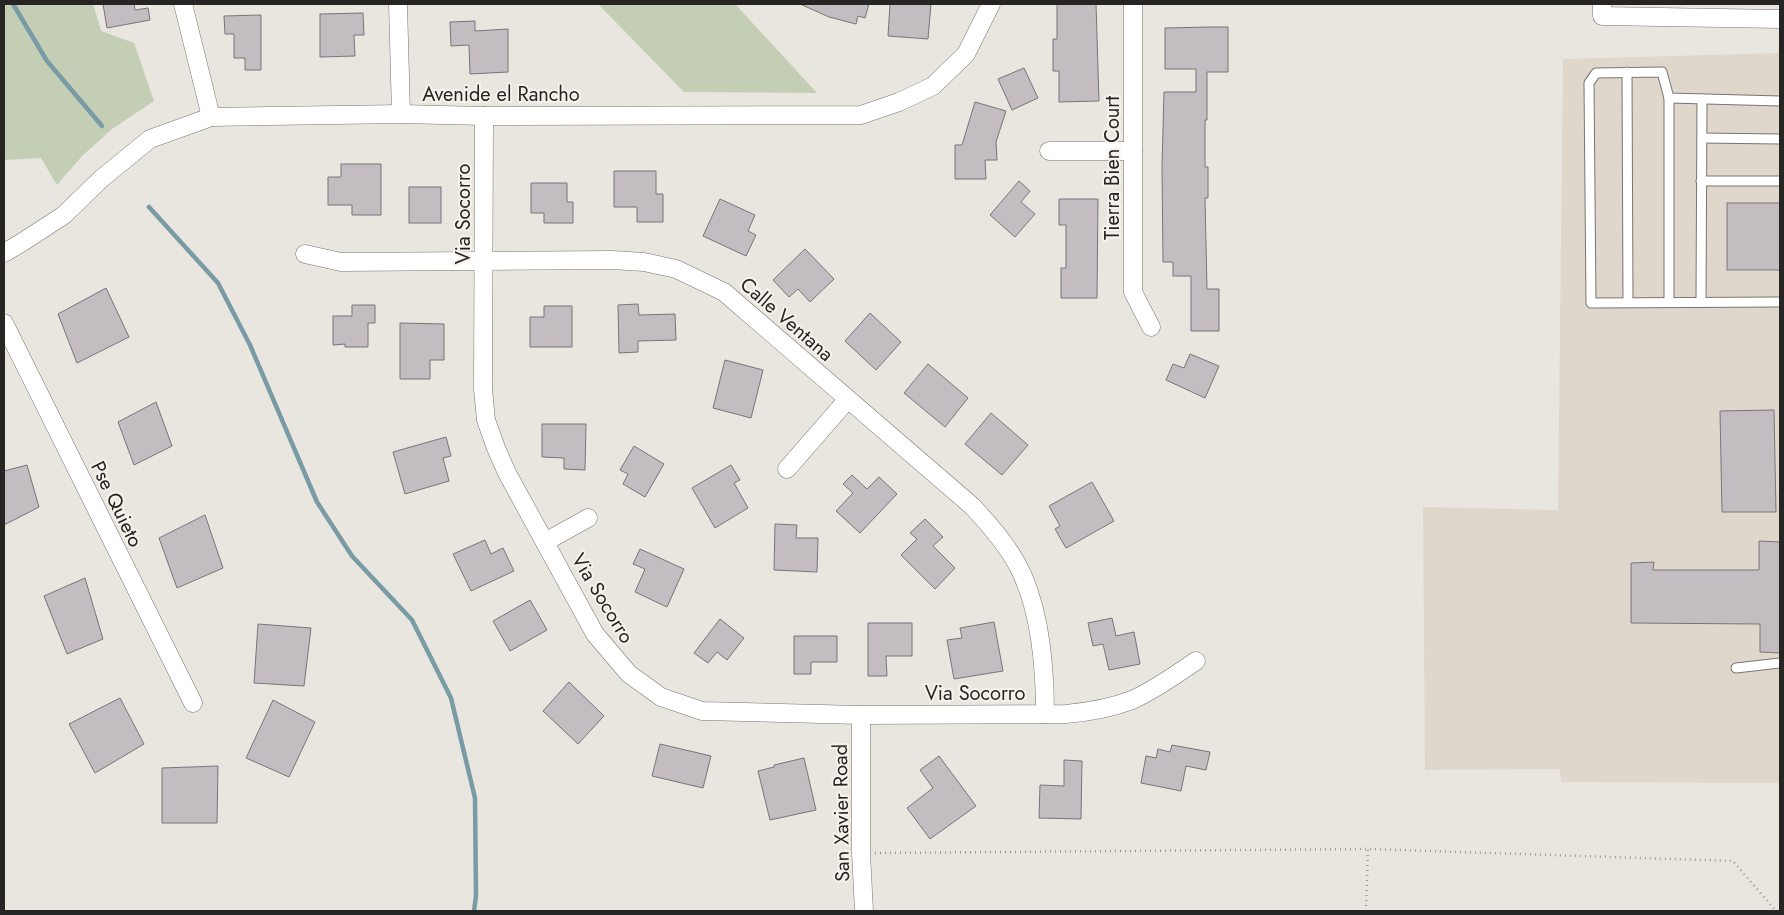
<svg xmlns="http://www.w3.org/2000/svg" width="1784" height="915" viewBox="0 0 1784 915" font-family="Jost,sans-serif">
  <rect width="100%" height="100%" fill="#e9e5df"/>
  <path fill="#e0d7cc" d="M1780 53V783L1561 782 1560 769 1425 770 1423 507 1558 510 1563 59Z"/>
  <g fill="#c3ceb4">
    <path d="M4 4H93L101 31 134 43 154 101 112 129 82 156 57 185 41 158 4 160Z"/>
    <path d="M598 4H735L817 93 684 92Z"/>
  </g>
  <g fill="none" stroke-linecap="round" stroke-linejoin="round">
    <g stroke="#789ba5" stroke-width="4.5">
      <path d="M13 4 47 61 102 126"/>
      <path d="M149 207 218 283 250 345 317 502 352 556 412 620 451 698 475 798 476 896 474 911"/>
    </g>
  </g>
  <g fill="#c3bdc2" stroke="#797478">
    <path d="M103 4H134L135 10 148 8 150 20 107 28Z"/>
    <path d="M800 4H869L865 18 858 16 856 24 829 17Z"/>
    <path d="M890 4H931L928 39 888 36Z"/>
    <path d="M1057 4H1096L1099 101 1059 102V71H1053V39H1057Z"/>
    <path d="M363 13 364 35H354L355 56 320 57V14Z"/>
    <path d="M261 15V70H245V58H234V34H225L224 16Z"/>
    <path d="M475 21V31L508 29V72L470 74 469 45 451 46 450 22Z"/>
    <path d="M1210 27H1228V72H1207V120H1205V167H1208V198H1205L1207 289H1219V331H1191V276H1173V262H1163L1162 167 1164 92H1196V69H1165V28Z"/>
    <path d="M1024 68 1038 98 1012 110 998 79Z"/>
    <path d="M975 102 1006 111 996 142 997 160H985L986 179H955V145H962Z"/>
    <path d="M341 164H381V215H352V205H328V177H341Z"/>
    <path d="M614 171H656V194H663V222H637V207H614Z"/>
    <path d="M1019 181 1030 191 1021 202 1035 214 1015 237 990 215Z"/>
    <path d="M531 183H567V202H573V223H544V213H531Z"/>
    <rect x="409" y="187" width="32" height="36"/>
    <path d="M720 199 755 215 748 231 756 235 746 256 703 236Z"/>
    <path d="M1059 199H1098L1097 298H1061V268H1066V225H1059Z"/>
    <rect x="1727" y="203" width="53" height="67"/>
    <path d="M805 249 834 279 810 302 798 289 789 297 773 280Z"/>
    <path d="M106 288 129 337 77 363 58 314Z"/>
    <path d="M638 304 639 315 675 314 676 340 638 341V352L619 353 618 305Z"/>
    <path d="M352 305H375V323H368V347H345V344L333 345V316H352Z"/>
    <path d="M544 306H572V347H530V317H544Z"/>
    <path d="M870 313 901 342 876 370 845 341Z"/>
    <path d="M400 323 444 324V360H430V379H400Z"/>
    <path d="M1190 354 1219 366 1205 398 1166 380 1173 364 1184 368Z"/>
    <path d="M725 360 763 370 751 418 713 408Z"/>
    <path d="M928 364 968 398 945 427 904 393Z"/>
    <path d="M156 402 172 446 134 465 118 422Z"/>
    <path d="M1774 410 1776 512H1722L1720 411Z"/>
    <path d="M991 413 1028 445 1002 475 965 444Z"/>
    <path d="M542 424H586L585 470 564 469V458L542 457Z"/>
    <path d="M446 437 451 456 443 458 449 481 405 494 393 452Z"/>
    <path d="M634 446 664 464 645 497 623 484 628 474 620 470Z"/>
    <path d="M27 465 39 507 4 525V471Z"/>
    <path d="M731 465 740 480 734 483 748 508 715 528 692 488Z"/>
    <path d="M852 475 867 489 879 477 897 494 860 533 836 511 853 493 843 484Z"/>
    <path d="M1092 482 1114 521 1066 548 1055 529 1060 526 1049 506Z"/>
    <path d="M205 515 223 568 177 588 159 538Z"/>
    <path d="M925 519 943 537 933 546 955 568 935 589 901 555 917 539 910 533Z"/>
    <path d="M775 524 797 525 796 538H818L817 572 774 570Z"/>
    <path d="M485 540 491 554 503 548 514 571 471 591 453 554Z"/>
    <path d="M1759 541 1780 542V653L1760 652V624L1631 623V563L1654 562 1653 570H1759Z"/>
    <path d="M640 549 684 569 667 607 635 592 645 569 633 564Z"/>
    <path d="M85 578 103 639 67 654 44 596Z"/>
    <path d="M530 600 547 630 510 651 493 621Z"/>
    <path d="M1112 618 1116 636 1134 632 1140 664 1109 670 1103 644 1093 646 1088 623Z"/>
    <path d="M720 619 744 638 727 660 717 652 708 663 694 653Z"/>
    <path d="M994 622 1003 671 954 679 947 640 962 638 960 628Z"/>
    <path d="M868 623H912V656H886L887 676H868Z"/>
    <path d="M258 624 311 628 304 686 254 683Z"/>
    <path d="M794 636H837V662H811V674H794Z"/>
    <path d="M569 682 604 716 578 744 543 711Z"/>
    <path d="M120 698 144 744 95 773 69 724Z"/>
    <path d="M273 700 315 722 289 777 246 758Z"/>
    <path d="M660 744 711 756 703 788 652 776Z"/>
    <path d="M1172 745 1210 752 1206 770 1186 766 1181 791 1141 783 1146 756 1156 758 1158 749 1170 752Z"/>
    <path d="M939 756 976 806 930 839 907 808 933 788 920 770Z"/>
    <path d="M804 758 816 810 770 820 758 771 774 767V765Z"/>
    <path d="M1064 760 1082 761 1081 819 1039 818 1040 785 1064 786Z"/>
    <path d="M218 766 217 823H162V768Z"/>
  </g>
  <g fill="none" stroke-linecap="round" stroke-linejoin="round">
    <g stroke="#797570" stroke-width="11">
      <g id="service">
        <path d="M1627 72 1628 302"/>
        <path d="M1669 98V302"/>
        <path d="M1780 101 1669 98 1662 72 1596 73 1589 83 1591 303 1780 302"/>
        <path d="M1702 138 1780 139"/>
        <path d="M1701 181H1780"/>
        <path d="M1701 302 1702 99"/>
        <path d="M1736 668 1780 663"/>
      </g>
    </g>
    <g stroke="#797570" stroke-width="19">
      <g id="minor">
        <path d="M183 4 211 117"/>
        <path d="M398 4 401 114"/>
        <path d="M1133 4V292L1151 327"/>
        <path d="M1602 4V16L1780 19"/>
        <path d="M484 116 483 389 486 420 496 448 507 473 595 634 629 674 661 697 702 711 861 715 1066 714C1088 712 1111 708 1132 700 1155 690 1175 675 1196 661"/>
        <path d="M1049 151H1133"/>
        <path d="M4 253 21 243 64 215 101 179 150 139 211 117 401 114 484 116 861 115 899 102 933 86 966 54 991 4"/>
        <path d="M305 254 341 262 612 260 644 262 676 269 724 292 972 506C989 524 1005 542 1017 564 1040 606 1045 667 1045 714"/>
        <path d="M4 323 193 703"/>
        <path d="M787 469 848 399"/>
        <path d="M545 542 588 518"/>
        <path d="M861 715V853L864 911"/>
      </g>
    </g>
    <g stroke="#9e9a96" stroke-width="2.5" stroke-dasharray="1 4" stroke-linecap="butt">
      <path d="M875 853 1368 849 1733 861 1776 911"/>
      <path d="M1366 911 1368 849"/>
    </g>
    <use href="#service" stroke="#fff" stroke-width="9"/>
    <use href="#minor" stroke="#fff" stroke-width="18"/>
  </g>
  <g text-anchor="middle" stroke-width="4" stroke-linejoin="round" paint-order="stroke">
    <g font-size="20" fill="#272523" stroke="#f7f2ec">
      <text x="501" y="101">Avenide el Rancho</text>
      <text transform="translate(1112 168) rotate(-90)" y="7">Tierra Bien Court</text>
      <text transform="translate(463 214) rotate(-90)" y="7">Via Socorro</text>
      <text transform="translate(787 319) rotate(41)" y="7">Calle Ventana</text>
      <text transform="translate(117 504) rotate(64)" y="7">Pse Quieto</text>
      <text transform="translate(603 598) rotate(59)" y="7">Via Socorro</text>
      <text x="975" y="700">Via Socorro</text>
      <text transform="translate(841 813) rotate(-91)" y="7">San Xavier Road</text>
    </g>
  </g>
  <rect width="1784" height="915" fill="none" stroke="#272523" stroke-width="10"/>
</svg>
